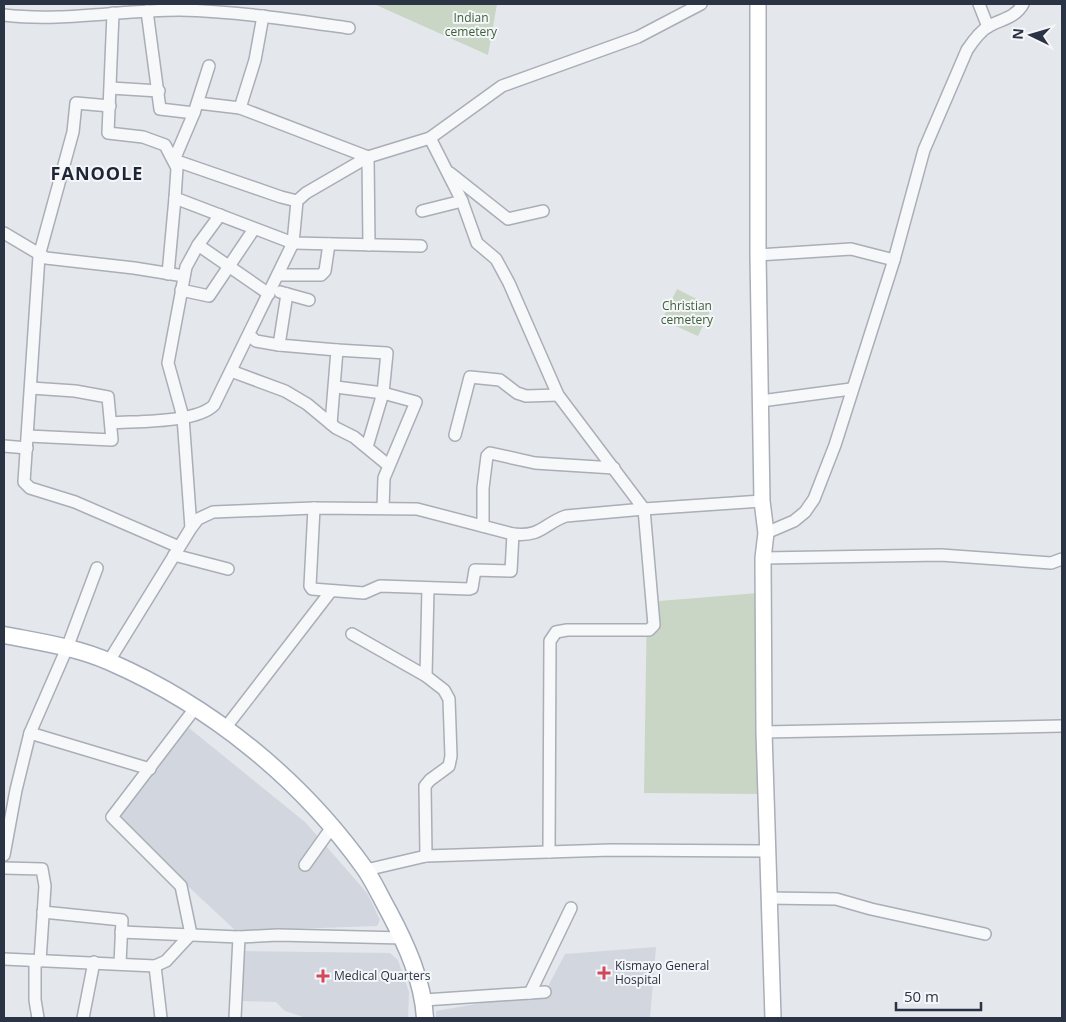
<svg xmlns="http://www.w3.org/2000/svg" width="1066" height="1022" viewBox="0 0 1066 1022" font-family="'Open Sans',sans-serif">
  <rect width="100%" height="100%" fill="#e4e7ec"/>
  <g fill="#d2d6de">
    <path d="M189 728 305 822 367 893 380 920 377 926 236 931 115 818Z"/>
    <path d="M656 947 650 1018H436V1011L545 992 565 954Z"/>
    <path d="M242 951 390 953 398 960 409 992 408 1018H306L285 1011 276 1002 242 1001Z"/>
  </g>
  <g fill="#c9d6c5">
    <path d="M374 4H497L488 55Z"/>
    <path d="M677 289 712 307 698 336 662 320Z"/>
    <path d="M758 593 757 794 644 793 647 602Z"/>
  </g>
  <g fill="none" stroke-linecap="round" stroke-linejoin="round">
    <g stroke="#a9aeb7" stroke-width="14">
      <g id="street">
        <path d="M979 4 988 27"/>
        <path d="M147 11 160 109 194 113"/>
        <path d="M113 13 108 133 143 137 165 145 177 168 175 198 293 243 421 246"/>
        <path d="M4 15C62 22 120 10 179 10 236 11 293 20 349 28"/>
        <path d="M111 88 159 91"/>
        <path d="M198 103 240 108 368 157 369 245"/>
        <path d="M110 106 76 103 73 132 39 256 24 482 30 488 75 502 179 547"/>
        <path d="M240 108 255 60 263 16"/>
        <path d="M430 138 462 201 477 243 496 259 509 283 558 395 644 509 762 501"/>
        <path d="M174 160 281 197 297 201"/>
        <path d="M174 160 194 113 209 66"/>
        <path d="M450 173 508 219 543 211"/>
        <path d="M422 211 462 201"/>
        <path d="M4 233 46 258 134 268 184 276"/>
        <path d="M198 245 269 294"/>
        <path d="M758 255 851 249 894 260"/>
        <path d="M168 274 175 198"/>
        <path d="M278 275H321L325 271 329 244"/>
        <path d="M181 290 209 296 254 229"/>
        <path d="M280 292 309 300"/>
        <path d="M287 294 279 345 337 350 331 424"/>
        <path d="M249 335 256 341 279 345"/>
        <path d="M337 350 387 353 383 393 367 447"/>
        <path d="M231 371 285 391 307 404 336 428 354 437 388 465"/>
        <path d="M336 387 383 393 416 402 384 478 383 508"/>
        <path d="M761 401 851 389"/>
        <path d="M111 423C137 421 197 423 214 405L293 243 297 201 306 193 368 157 430 138 502 86 638 37 701 4"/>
        <path d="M455 435 470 377 500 380 517 393 526 396 558 395"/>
        <path d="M28 436 112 440 108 397 75 391 31 388"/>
        <path d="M4 446 27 448"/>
        <path d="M314 508 310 586 312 589 364 593 380 586 469 589 472 588 475 570 511 571 513 534"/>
        <path d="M483 526V488L487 456 490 453 535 463 614 468"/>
        <path d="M191 528 183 417 168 363 186 267 198 245 220 215"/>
        <path d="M766 533 794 521 805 512 814 499 835 445 894 260 924 150 967 50C973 41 980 31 989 26 1002 19 1015 18 1023 4"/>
        <path d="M174 555 228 569"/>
        <path d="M763 558 941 555 1051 563 1062 559"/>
        <path d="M352 634 426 676 444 690 449 699 451 756 449 766 430 780 425 786 426 856"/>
        <path d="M109 661 191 528 198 519 213 512 314 508 417 509 513 534C542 537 543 524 566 516L644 509 654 625 649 630H567L556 632 550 641 549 852"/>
        <path d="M426 676 428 588"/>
        <path d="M226 727 331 591"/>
        <path d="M764 732 1062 726"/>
        <path d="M30 733 150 769"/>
        <path d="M4 855 16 790 30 733 67 648 97 568"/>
        <path d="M305 865 332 827"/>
        <path d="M4 868 42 869 45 886 40 961"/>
        <path d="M366 870 426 856 611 850 767 851"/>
        <path d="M768 898 836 899 871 909 985 934"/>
        <path d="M43 912 122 920 120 964"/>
        <path d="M121 932 239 937 278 935 403 938"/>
        <path d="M4 959 155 966 166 961 191 934 181 886 112 817 196 707"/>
        <path d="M35 961V1000L38 1018"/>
        <path d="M155 966 161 1018"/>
        <path d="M530 993 571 908"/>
        <path d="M424 1000 545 992"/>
        <path d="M83 1018 94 962"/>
        <path d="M235 1018 239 937"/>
      </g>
    </g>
    <g stroke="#a9aeb7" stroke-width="18">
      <path id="secondary" d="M758 4V255L762 501 766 533 763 558 764 732 773 1018"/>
    </g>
    <g stroke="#a3abb8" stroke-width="19">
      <path id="primary" d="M4 635C39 642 76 647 110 662 211 706 301 779 365 869 374 882 381 898 389 912 406 944 423 981 425 1018"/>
    </g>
    <use href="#street" stroke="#f7f8fa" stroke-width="11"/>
    <use href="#secondary" stroke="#fff" stroke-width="15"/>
    <use href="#primary" stroke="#fff" stroke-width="16"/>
  </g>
  <g fill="#d1495b" stroke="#f4f6f9" stroke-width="2">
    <path d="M601.5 965.5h5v5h5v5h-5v5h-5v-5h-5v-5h5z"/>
    <path d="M320.5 968.5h5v5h5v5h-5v5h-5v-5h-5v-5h5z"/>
  </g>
  <g text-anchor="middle" stroke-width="4" stroke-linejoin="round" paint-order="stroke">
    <g font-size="12" fill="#3f6138" stroke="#f4f6f9">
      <text x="471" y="22">Indian<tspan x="471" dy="14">cemetery</tspan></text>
      <text x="687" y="310">Christian<tspan x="687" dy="14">cemetery</tspan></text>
    </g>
    <g font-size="12" fill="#2b3445" stroke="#f4f6f9" text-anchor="start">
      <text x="615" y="970">Kismayo General<tspan x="615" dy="14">Hospital</tspan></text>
      <text x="334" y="980">Medical Quarters</text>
    </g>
    <g font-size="18" font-weight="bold" letter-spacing="1" fill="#1d2536" stroke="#f4f6f9">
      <text x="97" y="180">FANOOLE</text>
    </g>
  </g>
  <rect width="1066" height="1022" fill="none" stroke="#2b3445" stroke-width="10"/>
  <g transform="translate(1031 35) rotate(275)" stroke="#f4f6f9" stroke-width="4" paint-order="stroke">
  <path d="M0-4L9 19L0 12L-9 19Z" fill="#2b3445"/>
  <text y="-8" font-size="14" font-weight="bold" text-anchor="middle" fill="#2b3445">N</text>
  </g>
  <path d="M896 1002v8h85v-8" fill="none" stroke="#2b3445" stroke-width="2.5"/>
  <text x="904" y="1002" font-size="15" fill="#2b3445" stroke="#f4f6f9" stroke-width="4" paint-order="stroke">50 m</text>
</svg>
